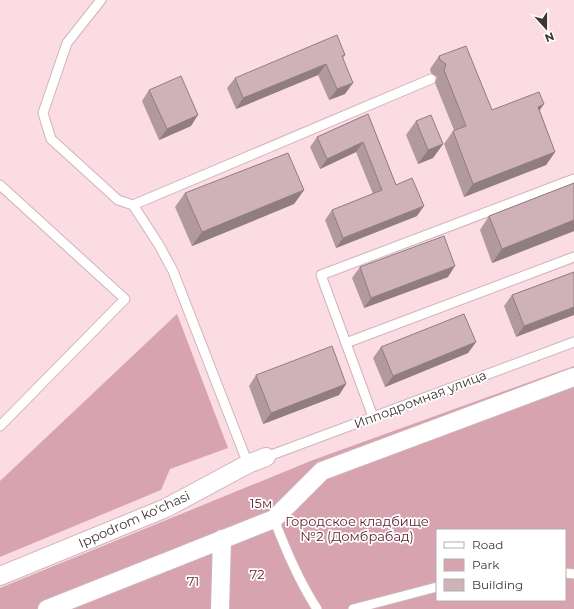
<svg xmlns="http://www.w3.org/2000/svg" width="574" height="609" viewBox="0 0 574 609" font-family="Montserrat,sans-serif">
  <rect width="100%" height="100%" fill="#fbdce3"/>
  <g fill="#d6a3af" fill-rule="evenodd">
    <path d="M177 314 228 448 170 469 161 490 0 557V481Z"/>
    <path d="M574 366V609H0V588L313 460ZM437 530H565V600H437Z"/>
  </g>
  <g fill="none" stroke-linecap="round" stroke-linejoin="round">
    <g stroke="#d0b3ba" stroke-width="11">
      <g id="lane">
        <path d="M101 0 67 43 43 113 51 139 118 200 133 205 159 245 173 271 248 464"/>
        <path d="M0 185 125 299 0 426"/>
        <path d="M133 205 431 79"/>
        <path d="M346 343 574 257"/>
        <path d="M373 417 321 275 574 179"/>
        <path d="M266 457 574 342"/>
        <path d="M274 519C286 551 299 581 317 609"/>
        <path d="M565 573 574 574"/>
        <path d="M353 609 437 587"/>
      </g>
    </g>
    <g stroke="#d0b3ba" stroke-width="20">
      <g id="street">
        <path d="M0 576 166 508 248 464 266 457"/>
        <path d="M47 609 274 519 322 471 574 377"/>
        <path d="M220 609 222 539"/>
      </g>
    </g>
    <use href="#lane" stroke="#fff" stroke-width="9"/>
    <use href="#street" stroke="#fff" stroke-width="18"/>
  </g>
  <g fill="#b1999e">
    <path d="M345 55 343 58 345 94 329 100 318 75 236 109 227 88 235 78Z"/>
    <path d="M439 56 492 110 540 111 555 152 546 165 464 197 444 144 453 131 454 130 435 83 437 77 431 73 430 69Z"/>
    <path d="M149 90 191 126 159 140 142 101Z"/>
    <path d="M368 114 396 185 417 216 336 248 325 220 332 210 373 194 356 152 320 169 310 147 317 137Z"/>
    <path d="M416 121 443 144 433 158 418 164 406 135Z"/>
    <path d="M574 183V231L492 263 480 230 489 216Z"/>
    <path d="M304 190 294 204 192 246 175 207 185 193Z"/>
    <path d="M360 267 448 277 364 308 352 278Z"/>
    <path d="M574 272 516 337 504 306 512 295Z"/>
    <path d="M476 342 468 353 385 387 373 358 381 347Z"/>
    <path d="M256 375 346 384 339 395 263 424 249 386Z"/>
  </g>
  <g fill="#907d81">
    <path d="M326 64 318 75 236 109 243 98Z"/>
    <path d="M353 83 345 94 329 100 337 89Z"/>
    <path d="M544 104 535 117 538 107Z"/>
    <path d="M198 115 191 126 159 140 167 129Z"/>
    <path d="M363 142 356 152 320 169 327 159Z"/>
    <path d="M443 144 433 158 418 164 428 150Z"/>
    <path d="M555 152 546 165 464 197 473 184Z"/>
    <path d="M304 190 294 204 192 246 202 232Z"/>
    <path d="M424 206 417 216 336 248 343 238Z"/>
    <path d="M574 220V231L492 263 502 249Z"/>
    <path d="M455 266 448 277 364 308 371 298Z"/>
    <path d="M574 307V315L516 337 524 326Z"/>
    <path d="M476 342 468 353 385 387 393 376Z"/>
    <path d="M346 384 339 395 263 424 271 413Z"/>
  </g>
  <g fill="#ceb2b8" stroke="#907d81">
    <path d="M337 35 345 55 342 56 353 83 337 89 326 64 243 98 235 78Z"/>
    <path d="M466 46 492 110 539 92 544 104 538 107 555 152 473 184 453 131 466 126 444 70 446 64 440 60 439 56Z"/>
    <path d="M181 76 198 115 167 129 149 90Z"/>
    <path d="M368 114 396 185 412 178 424 206 343 238 332 210 382 190 363 142 327 159 317 137Z"/>
    <path d="M431 115 443 144 428 150 416 121Z"/>
    <path d="M288 153 304 190 202 232 185 193Z"/>
    <path d="M574 183V220L502 249 489 216Z"/>
    <path d="M444 236 455 266 371 298 360 267Z"/>
    <path d="M574 272V307L524 326 512 295Z"/>
    <path d="M464 314 476 342 393 376 381 347Z"/>
    <path d="M332 346 346 384 271 413 256 375Z"/>
  </g>
  <g text-anchor="middle" stroke-width="3.5" stroke-linejoin="round" paint-order="stroke">
    <g font-size="13" fill="#403437" stroke="#fff">
      <text transform="translate(420 399) rotate(-21)" y="5">Ипподромная улица</text>
      <text transform="translate(134 519) rotate(-24)" y="5">Ippodrom ko'chasi</text>
    </g>
    <g font-size="13" fill="#5d1a31" stroke="#fff">
      <text x="261" y="508">15м</text>
      <text x="357" y="526">Городское кладбище<tspan x="357" dy="15">№2 (Домбрабад)</tspan></text>
      <text x="257" y="579">72</text>
      <text x="193" y="586">71</text>
    </g>
  </g>
  <rect x="436" y="529" width="130" height="72" fill="#ffffff" stroke="#b3aeaf"/>
  <rect x="444" y="542" width="20" height="6" fill="#ffffff" stroke="#b3aeaf"/>
  <text x="472" y="549" font-size="12" fill="#403437">Road</text>
  <rect x="444" y="559" width="20" height="12" fill="#d6a3af" stroke="#b3aeaf"/>
  <text x="472" y="569" font-size="12" fill="#403437">Park</text>
  <rect x="444" y="579" width="20" height="12" fill="#ceb2b8" stroke="#b3aeaf"/>
  <text x="472" y="589" font-size="12" fill="#403437">Building</text>
  <g transform="translate(546 28) rotate(159)" stroke="#ffffff" stroke-width="3" paint-order="stroke">
  <path d="M0-3L7 15L0 10L-7 15Z" fill="#403437"/>
  <text y="-6" font-size="11" font-weight="bold" text-anchor="middle" fill="#403437">N</text>
  </g>
</svg>
